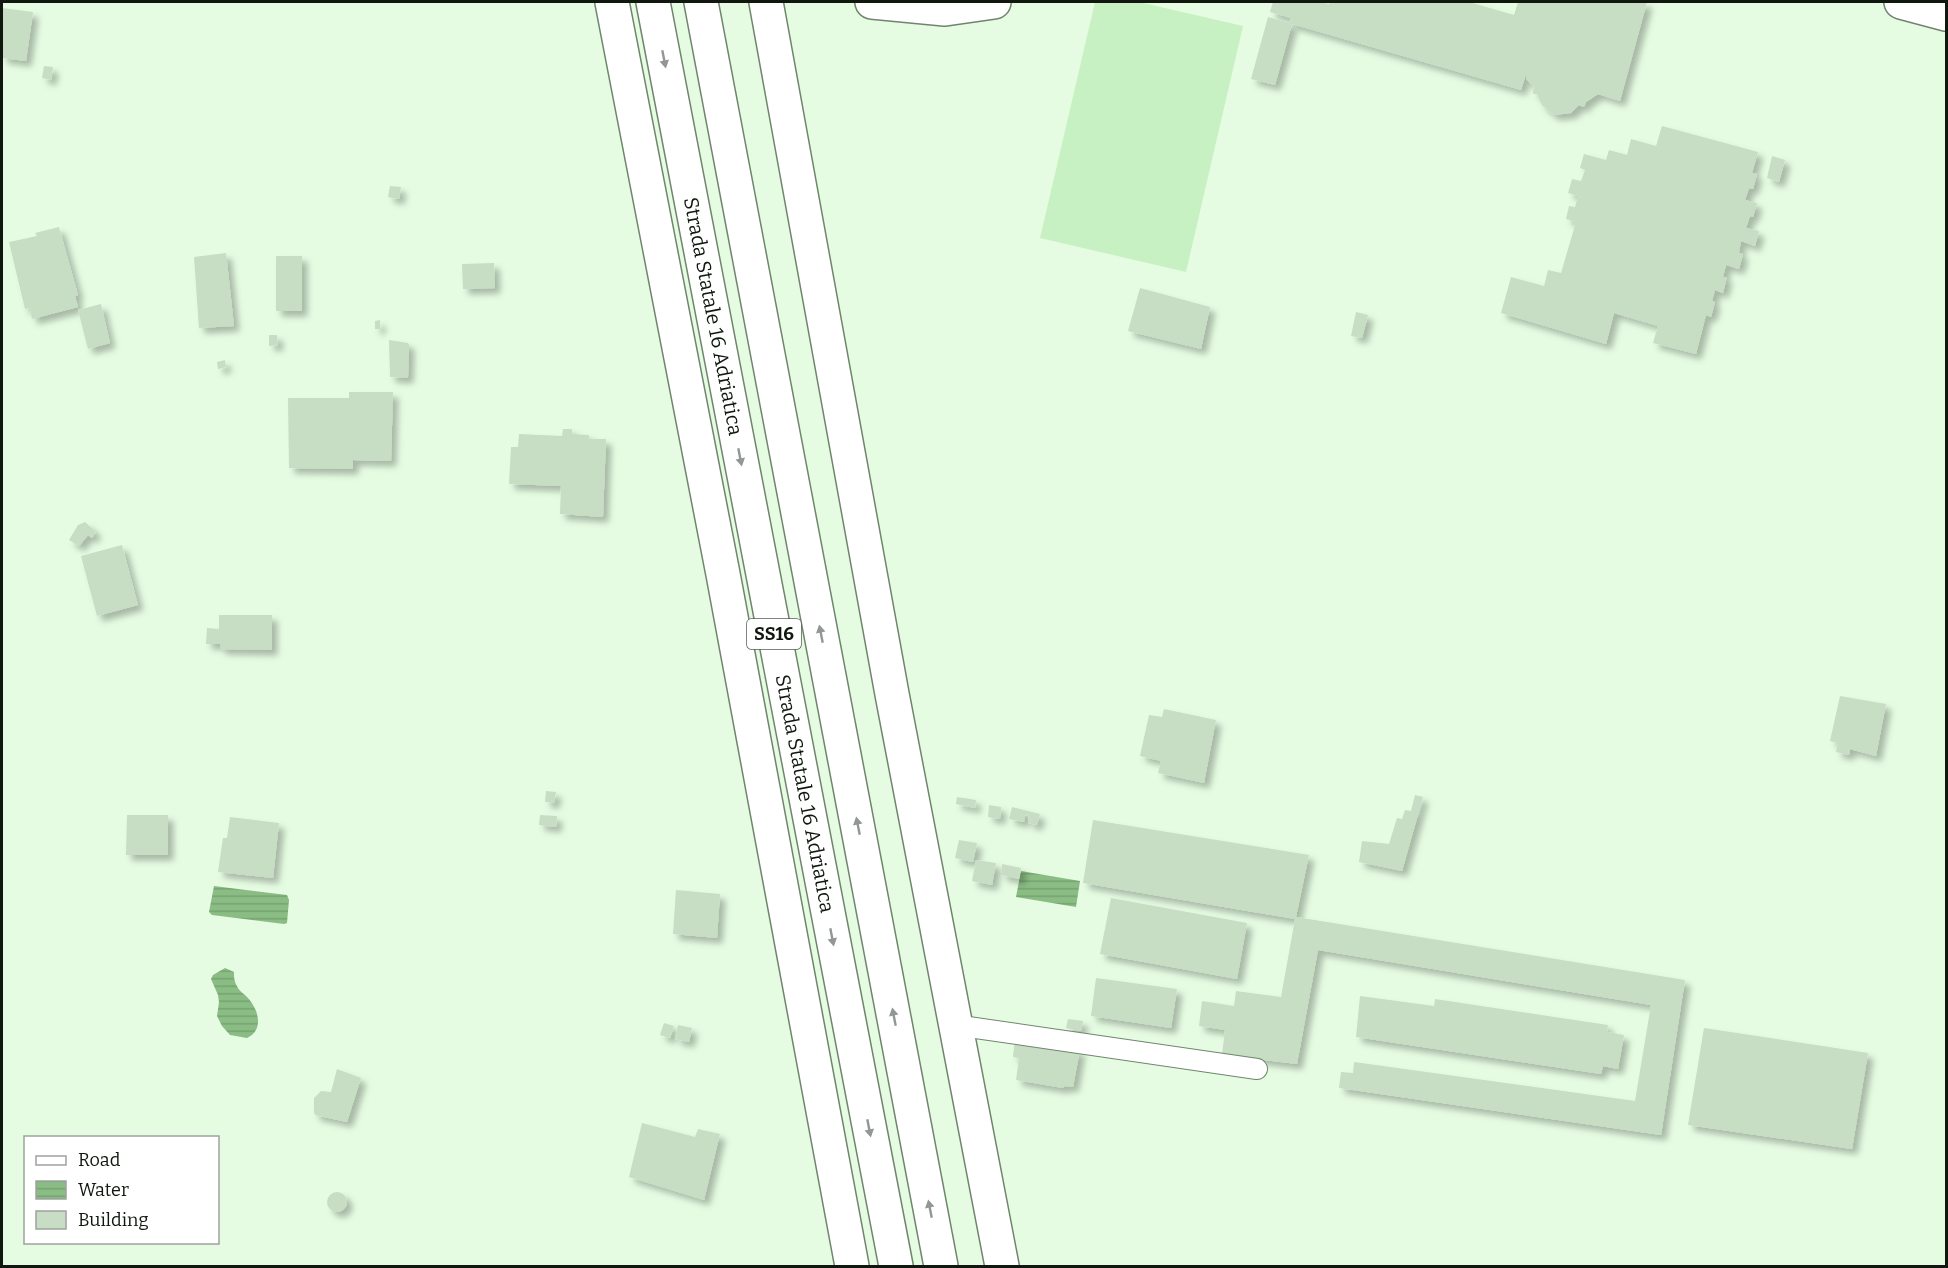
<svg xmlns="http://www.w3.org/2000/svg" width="1948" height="1268" viewBox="0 0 1948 1268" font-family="Bitter,serif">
  <defs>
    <pattern id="water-rules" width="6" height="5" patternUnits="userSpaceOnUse" patternTransform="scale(1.5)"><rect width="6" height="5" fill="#8abd84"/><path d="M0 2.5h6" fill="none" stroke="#76a271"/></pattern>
    <filter id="shadow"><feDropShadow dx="5.5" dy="5.5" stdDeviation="3" flood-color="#0004"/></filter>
  </defs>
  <rect width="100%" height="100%" fill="#e5fce2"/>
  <path fill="#c8f1c3" d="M1095 2H1139L1243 26 1186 272 1040 238Z"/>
  <g fill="url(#water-rules)">
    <path d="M1021 871 1080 881 1076 907 1016 897Z"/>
    <path d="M214 886 287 895 289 900 287 923 284 924 212 915 209 912Z"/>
    <path d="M225 968 234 972C234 977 234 981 237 986 239 991 243 993 247 997 258 1008 265 1030 247 1038L230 1035 222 1026 217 1016 219 1002 218 995 211 979 213 975Z"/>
  </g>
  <g fill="#c7ddc4" filter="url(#shadow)">
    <path d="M1273 2H1321L1329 4 1330 2H1469L1514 15 1518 2H1647L1620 101 1598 94 1586 102 1584 107 1579 105 1571 113 1554 115 1542 105 1537 94H1533L1534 86 1527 80 1526 74 1521 90 1292 24 1275 85 1251 79 1268 17 1290 23 1291 18 1270 12Z"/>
    <path d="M2 8 33 12 26 61 2 58Z"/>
    <path d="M44 66 53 67 51 80 42 78Z"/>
    <path d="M1662 126 1758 152 1752 173 1757 174 1753 189 1749 188 1745 200 1757 203 1753 217 1750 216 1746 228 1759 231 1755 246 1741 241 1739 253 1743 254 1739 269 1726 265 1723 277H1727L1723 293 1715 290 1712 301 1715 302 1711 317 1706 315 1696 354 1653 343 1658 326 1614 313 1606 344 1501 313 1511 277 1544 286 1548 270 1561 273 1576 222 1566 219 1569 206 1575 207 1578 196 1568 193 1572 179 1581 181 1585 170 1580 168 1584 154 1606 160 1609 150 1627 155 1631 139 1656 146Z"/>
    <path d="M1772 156 1785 160 1779 182 1767 178Z"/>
    <path d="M390 186 401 187 399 199 388 197Z"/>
    <path d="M59 227 78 295 75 296 78 307 32 319 30 308 25 309 9 242 37 236 35 233Z"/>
    <path d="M226 253 234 326 199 328 194 257Z"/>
    <rect x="276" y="256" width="26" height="55"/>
    <path d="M494 263 495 288 463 289 462 264Z"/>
    <path d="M1140 288 1210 307 1201 349 1128 331Z"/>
    <path d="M101 304 110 343 88 349 78 310Z"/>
    <path d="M1356 312 1368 315 1362 338 1351 336Z"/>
    <path d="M380 320V329H375V321Z"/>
    <path d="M269 335H277L278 345 269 346Z"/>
    <path d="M389 340 408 343 409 345 408 378 390 377Z"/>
    <path d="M225 360 226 367 218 369 217 362Z"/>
    <path d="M349 392H393L391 461 353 460V469L289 468 288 398H349Z"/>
    <path d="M563 429H572V434L589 435V439H606L603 517 560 514 561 486 509 484 511 447H518L519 434 562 436Z"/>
    <path d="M85 522 96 532 92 538 88 535 79 546 69 540 78 525Z"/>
    <path d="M122 545 138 605 97 616 81 556Z"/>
    <path d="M219 615H272V650L220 649V644H206L207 628 219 629Z"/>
    <path d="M1840 696 1886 704 1876 756 1850 749 1849 755 1836 752 1838 743 1830 741Z"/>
    <path d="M1164 709 1216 720 1204 783 1158 773 1161 761 1140 756 1149 715 1162 717Z"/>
    <path d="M546 791 556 792 554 803 545 802Z"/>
    <path d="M1415 795 1423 797 1402 871 1359 862 1362 841 1389 844 1397 818 1402 819 1405 810 1411 811Z"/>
    <path d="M957 797 976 800 975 808 956 804Z"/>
    <path d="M989 805 1001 807 1000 819 988 817Z"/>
    <path d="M1012 807 1040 814 1037 825 1028 823 1029 816 1025 815 1024 822 1009 819Z"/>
    <path d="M127 815H168V855H126Z"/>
    <path d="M540 815 557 816 556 827 539 825Z"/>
    <path d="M230 817 279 823 273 878 218 872 223 838H227Z"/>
    <path d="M1093 820 1309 855 1296 917 1685 980 1661 1135 1339 1088 1341 1072 1353 1073 1354 1062 1635 1101 1651 1005 1318 950 1297 1064 1222 1055 1225 1030 1199 1026 1202 1001 1234 1006 1236 991 1281 997 1295 919 1083 883Z"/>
    <path d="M959 840 977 843 973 862 955 858Z"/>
    <path d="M976 860 996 863 992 885 972 881Z"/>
    <path d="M1002 864 1021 868 1019 879 1001 875Z"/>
    <path d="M676 890 720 894 717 938 673 934Z"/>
    <path d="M1111 898 1247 923 1237 979 1100 954Z"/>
    <path d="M1096 978 1177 989 1171 1028 1091 1016Z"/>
    <path d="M1360 996 1434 1006 1435 999 1608 1025 1607 1032 1624 1035 1618 1069 1603 1066 1601 1074 1356 1037Z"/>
    <path d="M1068 1019 1083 1021 1081 1031 1066 1028Z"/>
    <path d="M664 1023 674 1026 670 1038 660 1035Z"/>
    <path d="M678 1025 692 1028 689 1042 675 1039Z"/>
    <path d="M1704 1028 1868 1053 1852 1149 1688 1125Z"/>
    <path d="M1015 1039 1080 1050 1073 1087 1064 1086 1063 1088 1016 1080 1019 1058 1013 1057Z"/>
    <path d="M337 1069 361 1078 347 1122 315 1115 314 1112V1098L321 1091 331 1092Z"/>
    <path d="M642 1123 695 1137 698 1129 720 1134 704 1200 629 1177Z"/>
    <circle cx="337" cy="1202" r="10"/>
  </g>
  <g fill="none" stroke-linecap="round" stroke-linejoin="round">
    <g stroke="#71856e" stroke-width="22">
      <path id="lane" d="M955 1025 1257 1069"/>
    </g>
    <g stroke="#71856e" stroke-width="36">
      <g id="street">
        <path d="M612 2 723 574 852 1266"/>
        <path d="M766 2 892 694 1002 1266"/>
        <path d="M872 2 945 9 994 2"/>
        <path d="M1901 2 1946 14"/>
      </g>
    </g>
    <g stroke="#71856e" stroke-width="36">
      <g id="highway">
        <path id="s1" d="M653 2 896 1266"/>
        <path d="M701 2 941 1266"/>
      </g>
    </g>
    <use href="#lane" stroke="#fff" stroke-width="20"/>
    <use href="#street" stroke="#fff" stroke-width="33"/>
    <use href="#highway" stroke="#fff" stroke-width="33"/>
  </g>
  <defs><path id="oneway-solid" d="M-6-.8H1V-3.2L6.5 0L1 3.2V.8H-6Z" transform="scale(1.5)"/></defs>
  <g fill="#939793">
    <use href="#oneway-solid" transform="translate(664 59) rotate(79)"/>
    <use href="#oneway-solid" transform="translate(740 457) rotate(79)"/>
    <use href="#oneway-solid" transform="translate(821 634) rotate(-101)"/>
    <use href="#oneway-solid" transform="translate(858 826) rotate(-101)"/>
    <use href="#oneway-solid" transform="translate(832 937) rotate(79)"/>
    <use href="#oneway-solid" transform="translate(894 1017) rotate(-101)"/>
    <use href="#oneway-solid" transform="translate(869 1128) rotate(79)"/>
    <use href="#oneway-solid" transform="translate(930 1209) rotate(-101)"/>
  </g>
  <g text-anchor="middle" stroke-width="6" stroke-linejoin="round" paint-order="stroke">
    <rect fill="#fff" stroke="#585d57" stroke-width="1.5" x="747" y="619" width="54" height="30" rx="4.5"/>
    <g font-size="18" font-weight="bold" fill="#10170f">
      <text x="774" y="640">SS16</text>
    </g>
    <g font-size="20" fill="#10170f" stroke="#fff">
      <text dy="7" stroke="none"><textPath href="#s1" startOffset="320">Strada Statale 16 Adriatica</textPath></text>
      <text dy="7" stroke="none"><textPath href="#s1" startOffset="806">Strada Statale 16 Adriatica</textPath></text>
    </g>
  </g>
  <rect width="1948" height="1268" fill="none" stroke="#10170f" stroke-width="6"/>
  <rect x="24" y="1136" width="195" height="108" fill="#ffffff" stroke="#9fa29f" stroke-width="1.5"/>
  <rect x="36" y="1156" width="30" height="9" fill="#ffffff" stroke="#9fa29f" stroke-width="1.5"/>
  <text x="78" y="1166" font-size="18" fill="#10170f">Road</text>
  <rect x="36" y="1181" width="30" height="18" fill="url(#water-rules)" stroke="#9fa29f" stroke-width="1.5"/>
  <text x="78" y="1196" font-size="18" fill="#10170f">Water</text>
  <rect x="36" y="1211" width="30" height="18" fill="#c7ddc4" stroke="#9fa29f" stroke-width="1.5"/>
  <text x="78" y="1226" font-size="18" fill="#10170f">Building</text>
</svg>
